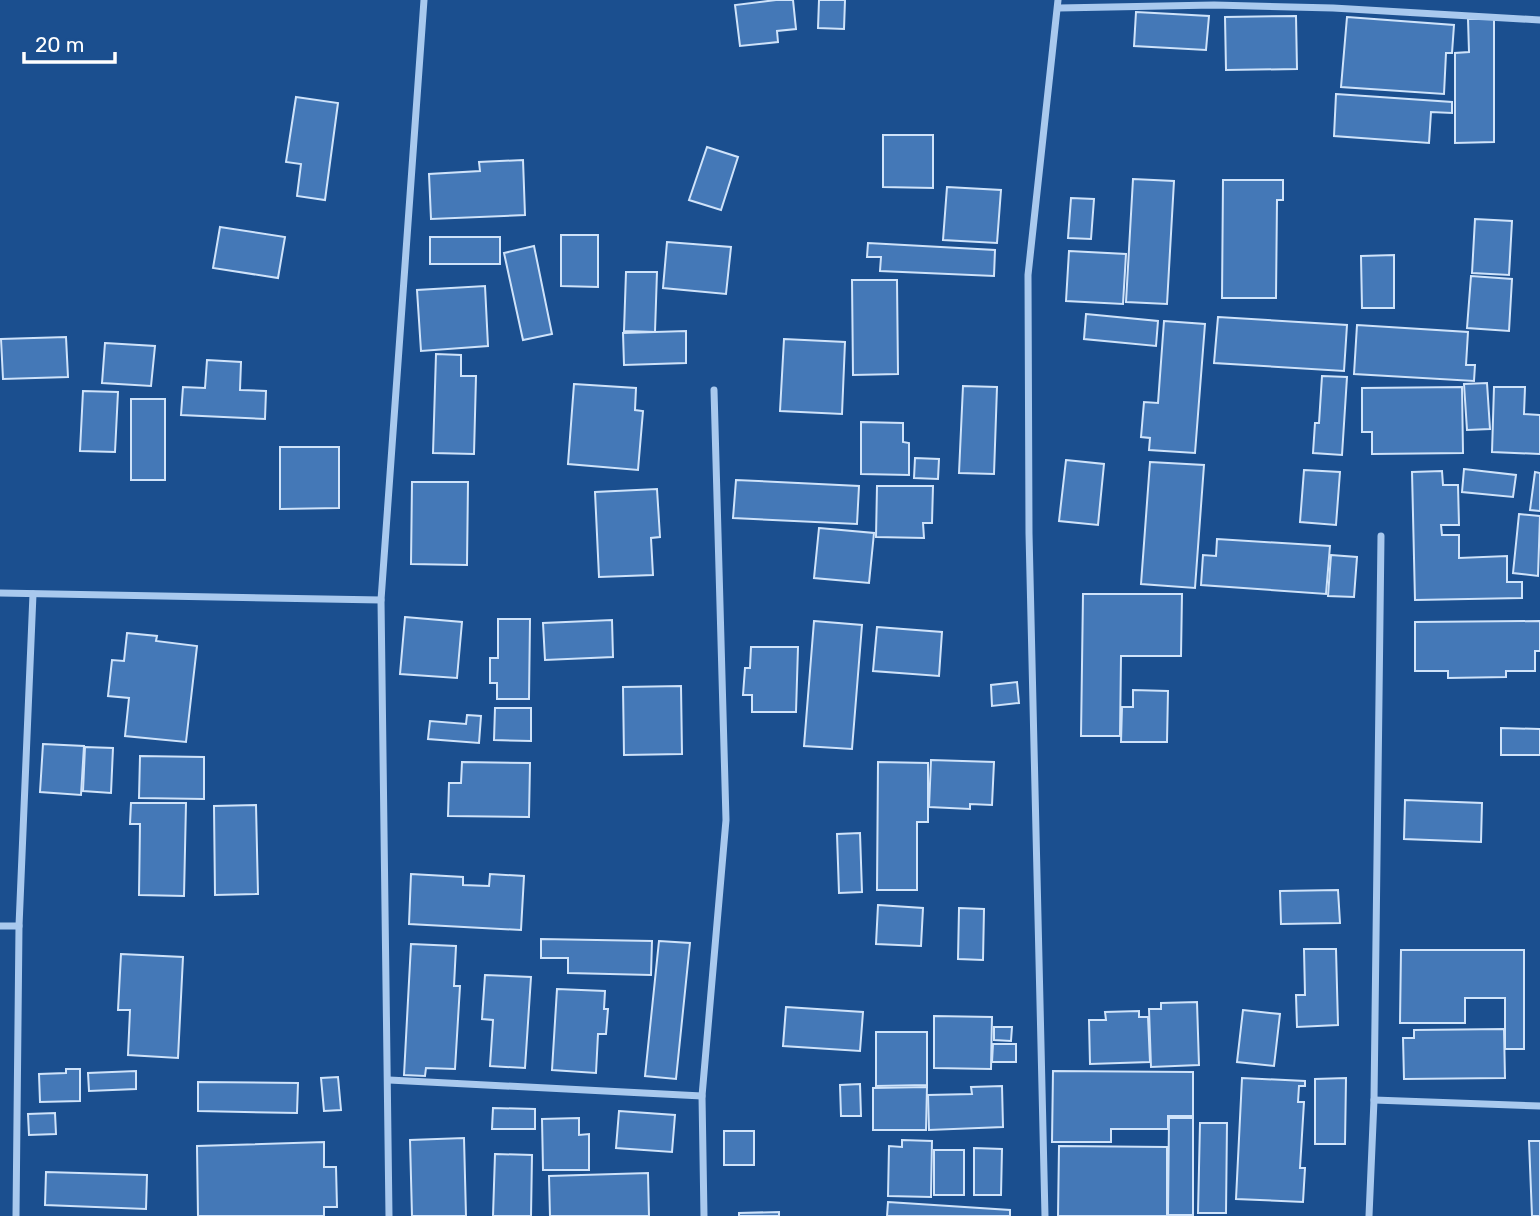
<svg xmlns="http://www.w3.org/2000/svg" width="1540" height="1216" viewBox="0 0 1540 1216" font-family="Rubik,sans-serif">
  <rect width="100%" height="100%" fill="#1b4f8f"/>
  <g fill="#4478b7" stroke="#cfe3fa" stroke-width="2">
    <path d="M776 0H793L796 29 777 31 778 42 740 46 735 5Z"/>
    <path d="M819 0H845L844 29 818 28Z"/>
    <path d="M1136 12 1209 16 1206 50 1134 46Z"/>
    <path d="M1296 16 1297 69 1226 70 1225 17Z"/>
    <path d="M1347 17 1454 25 1452 53H1446L1444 94 1341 87Z"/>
    <path d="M1468 19H1494V142L1455 143V53L1469 52Z"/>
    <path d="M1336 94 1452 102V113L1431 112 1429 143 1334 136Z"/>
    <path d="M296 97 338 103 325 200 297 196 301 164 286 162Z"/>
    <path d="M883 135H933V188L883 187Z"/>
    <path d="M707 147 738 157 721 210 689 200Z"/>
    <path d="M523 160 525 215 431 219 429 174 480 171 479 162Z"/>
    <path d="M1133 179 1174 181 1167 304 1126 302Z"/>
    <path d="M1223 180H1283V200H1277L1276 298H1222Z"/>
    <path d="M947 187 1001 190 997 243 943 240Z"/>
    <path d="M1071 198 1094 199 1091 239 1068 238Z"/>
    <path d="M1475 219 1512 221 1509 275 1472 273Z"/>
    <path d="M220 227 285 237 278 278 213 268Z"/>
    <path d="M561 235H598V287L561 286Z"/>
    <rect x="430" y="237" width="70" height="27"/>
    <path d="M667 242 731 247 726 294 663 288Z"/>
    <path d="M868 243 995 250 994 276 880 271 881 257H867Z"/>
    <path d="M534 246 552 334 523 340 504 253Z"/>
    <path d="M1069 251 1126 254 1123 304 1066 301Z"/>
    <path d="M1394 255V308H1362L1361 256Z"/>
    <path d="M626 272H657L655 332 624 331Z"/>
    <path d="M1471 276 1512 279 1509 331 1467 328Z"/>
    <path d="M852 280H897L898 374 853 375Z"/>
    <path d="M485 286 488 346 421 351 417 290Z"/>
    <path d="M1086 314 1158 321 1156 346 1084 339Z"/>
    <path d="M1218 317 1347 325 1344 371 1214 363Z"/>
    <path d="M1164 321 1205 324 1195 453 1149 450 1150 438 1141 437 1144 402 1158 403Z"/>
    <path d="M1357 325 1468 332 1466 365H1475L1474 381 1354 374Z"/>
    <path d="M686 331V363L624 365 623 333Z"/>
    <path d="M66 337 68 377 3 379 1 339Z"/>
    <path d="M784 339 845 342 842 414 780 411Z"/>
    <path d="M105 343 155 346 151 386 102 383Z"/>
    <path d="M436 354 461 355V376H476L474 454 433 453Z"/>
    <path d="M207 360 241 362 240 390 266 391 265 419 181 415 183 387 205 388Z"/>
    <path d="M1322 376 1347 377 1342 455 1313 453 1315 423H1319Z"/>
    <path d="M1487 383 1490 429 1467 430 1464 384Z"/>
    <path d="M574 384 636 388 635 410 643 411 638 470 568 464Z"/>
    <path d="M963 386 997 387 994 474 959 473Z"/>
    <path d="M1462 387 1463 453 1372 454V432H1362V388Z"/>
    <path d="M1494 387H1525L1524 414 1540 415V454L1492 452Z"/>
    <path d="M83 391 118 392 115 452 80 451Z"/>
    <rect x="131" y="399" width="34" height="81"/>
    <path d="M861 422 903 423V442L909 443V475L861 474Z"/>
    <path d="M280 447H339V508L280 509Z"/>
    <path d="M915 458 939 459 938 479 914 478Z"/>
    <path d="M1066 460 1104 464 1098 525 1059 521Z"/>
    <path d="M1150 462 1204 465 1195 588 1141 584Z"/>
    <path d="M1464 469 1516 475 1513 497 1462 492Z"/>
    <path d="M1304 470 1340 472 1336 525 1300 522Z"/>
    <path d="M1442 471 1443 485H1458L1459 525H1441L1442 535H1459V558L1507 556V582H1522V598L1415 600 1412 472Z"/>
    <path d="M1535 472 1540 473V511L1530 510Z"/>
    <path d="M736 480 859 486 857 524 733 518Z"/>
    <path d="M412 482H468L467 565 411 564Z"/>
    <path d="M877 486H933L932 523H923L924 538 876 537Z"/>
    <path d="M657 489 660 537 651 538 653 575 599 577 595 492Z"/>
    <path d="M1519 514 1540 516 1538 576 1513 573Z"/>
    <path d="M819 528 874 533 869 583 814 578Z"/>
    <path d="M1217 539 1330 546 1326 594 1201 585 1203 555 1216 556Z"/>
    <path d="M1331 555 1357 557 1354 597 1328 596Z"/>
    <path d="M1083 594H1182L1181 656H1121L1120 736H1081Z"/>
    <path d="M405 617 462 622 457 678 400 674Z"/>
    <path d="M498 619H530L529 699H497V683H490V658H498Z"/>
    <path d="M612 620 613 657 545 660 543 623Z"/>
    <path d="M814 621 862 625 852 749 804 746Z"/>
    <path d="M1540 621V651H1535V671H1506V677L1448 678V671H1415V622Z"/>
    <path d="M877 627 942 632 939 676 873 671Z"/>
    <path d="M127 633 157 636 156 641 197 646 186 742 125 736 129 698 108 696 112 660 124 661Z"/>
    <path d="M751 647H798L796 712H752V695H743L745 668H750Z"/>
    <path d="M1017 682 1019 703 992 706 991 685Z"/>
    <path d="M681 686 682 754 624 755 623 687Z"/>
    <path d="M1133 690 1168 691 1167 742H1121L1122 707H1133Z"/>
    <path d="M495 708H531V741L494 740Z"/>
    <path d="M467 715 481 716 479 743 428 739 430 721 466 724Z"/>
    <path d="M1501 728 1540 729V755H1501Z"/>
    <path d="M43 744 84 746 81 795 40 792Z"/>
    <path d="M85 747 113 748 111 793 83 791Z"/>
    <path d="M140 756 204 757V799L139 798Z"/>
    <path d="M931 760 994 762 992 805 970 804V809L929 807Z"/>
    <path d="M462 762 530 763 529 817 448 816 449 783H461Z"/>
    <path d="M878 762 928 763V822H917V890H877Z"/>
    <path d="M1405 800 1482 803 1481 842 1404 839Z"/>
    <path d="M131 803H186L184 896 139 895 140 824H130Z"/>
    <path d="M256 805 258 894 215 895 214 806Z"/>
    <path d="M860 833 862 892 839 893 837 834Z"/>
    <path d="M411 874 463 877V885L489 886 490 874 524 876 521 930 409 924Z"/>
    <path d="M1338 890 1340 923 1281 924 1280 891Z"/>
    <path d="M878 905 923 908 921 946 876 944Z"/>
    <path d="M959 908 984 909 983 960 958 959Z"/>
    <path d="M541 939 652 941 651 975 568 973V958H541Z"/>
    <path d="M659 941 690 943 676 1079 645 1076Z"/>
    <path d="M411 944 456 946 454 986H460L455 1069 426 1068 425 1076 404 1075Z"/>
    <path d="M1304 949H1336L1338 1025 1297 1027 1296 995H1305Z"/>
    <path d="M1401 950H1524V1049H1505V998H1465V1023H1400Z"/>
    <path d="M121 954 183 957 178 1058 128 1055 130 1010H118Z"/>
    <path d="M485 975 531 977 525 1068 490 1066 493 1020 482 1019Z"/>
    <path d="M557 989 605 991 604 1009H608L606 1034H598L596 1073 552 1070Z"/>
    <path d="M1197 1002 1199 1065 1151 1067 1149 1009H1161V1003Z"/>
    <path d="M786 1007 863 1012 860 1051 783 1046Z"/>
    <path d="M1243 1010 1280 1014 1274 1066 1237 1062Z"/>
    <path d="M1139 1011V1017H1148L1150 1062 1090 1064 1089 1020H1106L1105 1012Z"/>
    <path d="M934 1016 992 1017 991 1069 934 1068Z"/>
    <path d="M994 1027H1012L1011 1041 994 1040Z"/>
    <path d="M1504 1029 1505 1078 1404 1079 1403 1038H1414V1030Z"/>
    <path d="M876 1032H927V1085L876 1086Z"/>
    <path d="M993 1044H1016V1062H992Z"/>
    <path d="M66 1069H80V1101L40 1102 39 1074 66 1073Z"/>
    <path d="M136 1071V1089L89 1091 88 1073Z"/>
    <path d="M1053 1071 1193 1072V1116H1168V1129H1111V1142H1052Z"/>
    <path d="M338 1077 341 1110 324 1111 321 1078Z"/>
    <path d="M1242 1078 1305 1081V1086H1299L1298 1102H1304L1300 1168H1305L1303 1202 1236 1199Z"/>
    <path d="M1346 1078 1345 1144H1315V1079Z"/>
    <path d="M198 1082 298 1083 297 1113 198 1111Z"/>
    <path d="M860 1084 861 1116H841L840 1085Z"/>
    <path d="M1002 1086 1003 1127 929 1130 928 1095 972 1094 971 1087Z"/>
    <path d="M927 1087 926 1130H873V1088Z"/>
    <path d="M493 1108 535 1109V1129H492Z"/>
    <path d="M619 1111 675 1115 672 1152 616 1148Z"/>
    <path d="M55 1113 56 1134 29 1135 28 1114Z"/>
    <path d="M579 1118V1135L589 1134V1170H543L542 1119Z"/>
    <path d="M1169 1118H1193V1215H1168Z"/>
    <path d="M1200 1123H1227L1226 1213H1198Z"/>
    <rect x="724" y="1131" width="30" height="34"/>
    <path d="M464 1138 466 1216H412L410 1140Z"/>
    <path d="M902 1140 932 1141 931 1197 888 1196 889 1146 902 1147Z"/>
    <path d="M1529 1141H1540V1216H1532Z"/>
    <path d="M324 1142V1167H336L337 1207H324V1216H198L197 1146Z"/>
    <path d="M1059 1146 1167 1147V1216H1058Z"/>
    <path d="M974 1148 1002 1149 1001 1195H974Z"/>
    <rect x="934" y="1150" width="30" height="45"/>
    <path d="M495 1154 532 1155 531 1216H493Z"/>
    <path d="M46 1172 147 1175 146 1209 45 1205Z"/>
    <path d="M648 1173 649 1216H550L549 1176Z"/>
    <path d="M888 1202 1010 1210V1216H887Z"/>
    <path d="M779 1212V1216H739V1213Z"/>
  </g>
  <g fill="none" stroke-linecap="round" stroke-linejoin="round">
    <g stroke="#a9c9ee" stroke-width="7">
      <path d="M1059 8 1214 5 1333 8 1540 20"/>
      <path d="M0 593 381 600"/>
      <path d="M0 926H19"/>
      <path d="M389 1080 702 1096"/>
      <path d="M1374 1100 1540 1106"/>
      <path d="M16 1216 19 926 33 594"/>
      <path d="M389 1216 381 600 424 0"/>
      <path d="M704 1216 702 1096 726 820 714 390"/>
      <path d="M1045 1216 1029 533 1028 275 1058 0"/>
      <path d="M1369 1216 1374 1100 1381 536"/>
    </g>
  </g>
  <path d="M24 52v10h91v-10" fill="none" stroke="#ffffff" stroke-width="3.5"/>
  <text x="35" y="52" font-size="21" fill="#ffffff" stroke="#1b4f8f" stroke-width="5" paint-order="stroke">20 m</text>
</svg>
